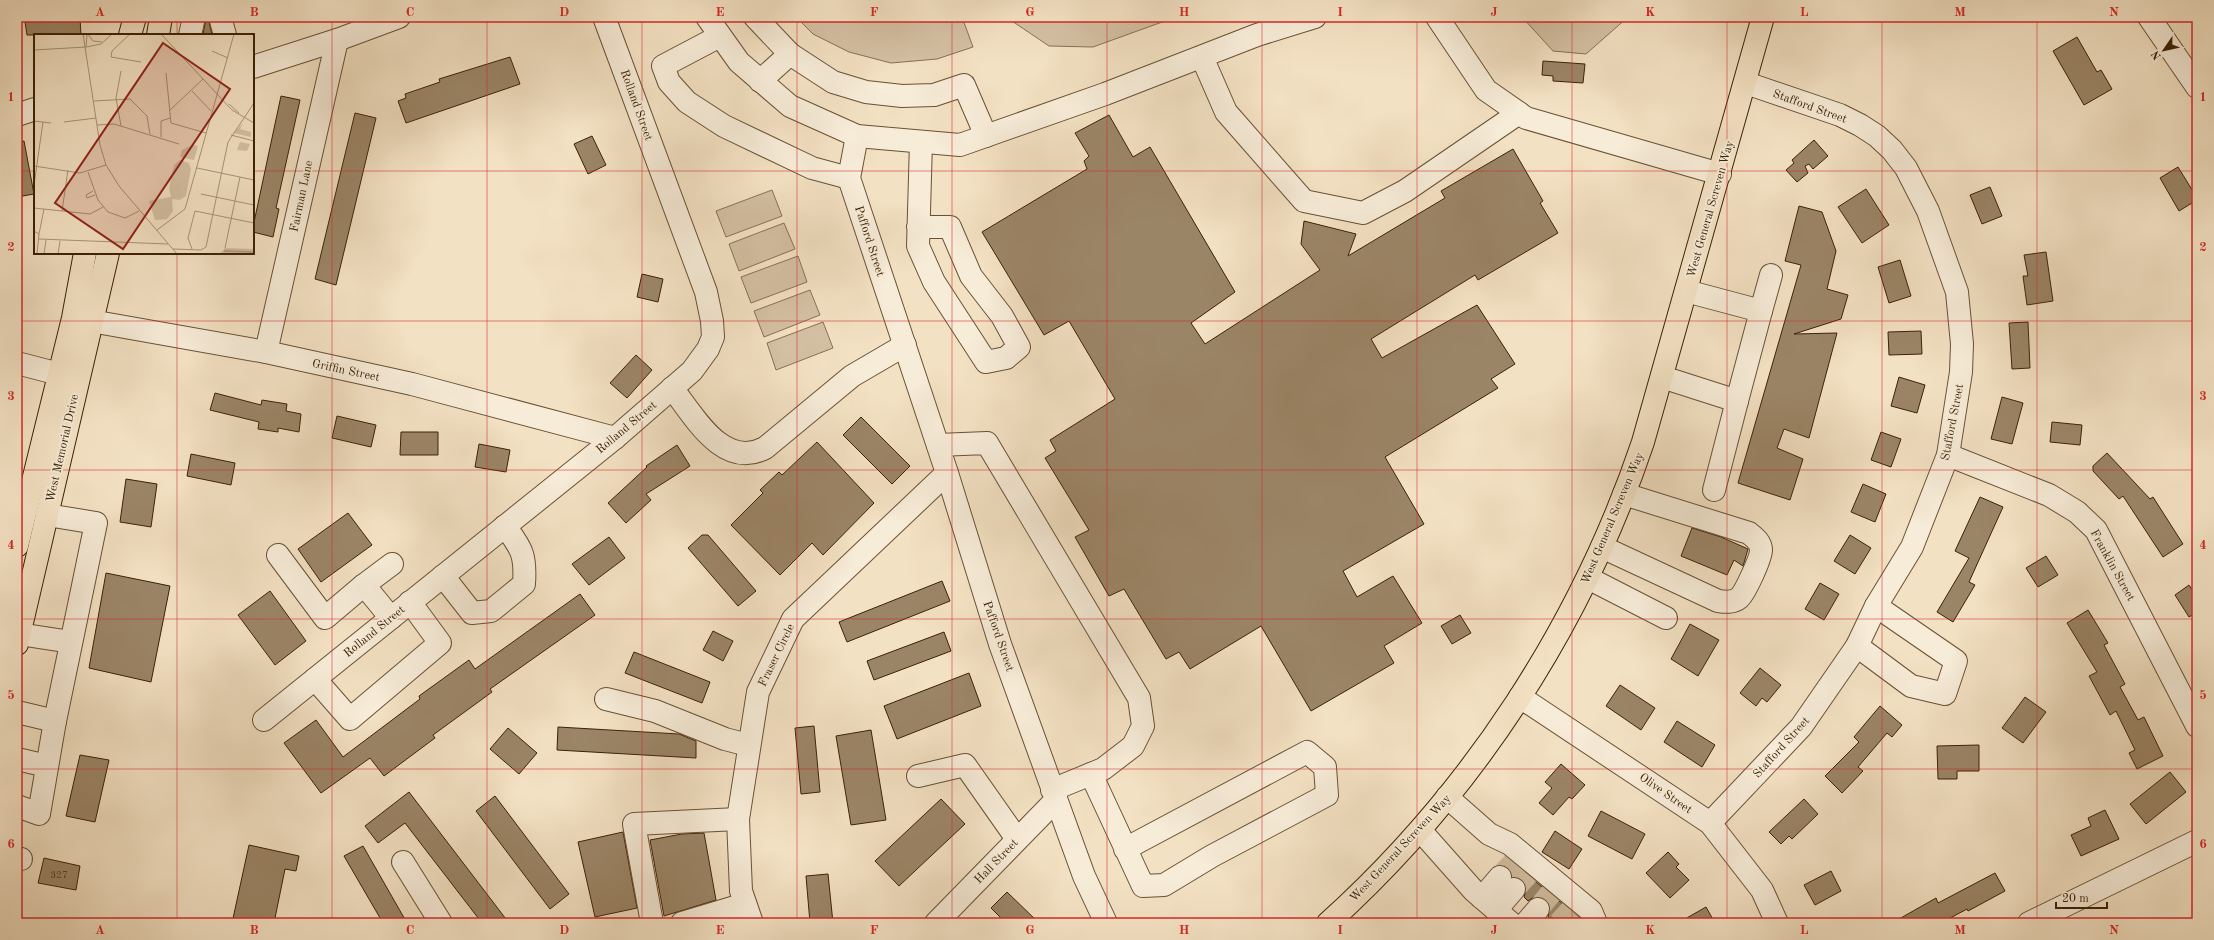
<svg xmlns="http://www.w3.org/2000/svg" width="2214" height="940" viewBox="0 0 2214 940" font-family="'Old Standard TT',serif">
  <rect width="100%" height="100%" fill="#f3e1c3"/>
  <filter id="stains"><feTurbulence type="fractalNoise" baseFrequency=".005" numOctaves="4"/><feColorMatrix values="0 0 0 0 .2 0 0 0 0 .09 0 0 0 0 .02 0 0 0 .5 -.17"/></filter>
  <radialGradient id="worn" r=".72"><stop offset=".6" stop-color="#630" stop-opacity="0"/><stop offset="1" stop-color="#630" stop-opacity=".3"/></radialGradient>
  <g fill="#d4c0a3" stroke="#887054">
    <path d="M796 17H962L973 47 937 59 891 63 849 52 813 34Z"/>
    <path d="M1006 17H1176L1093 47 1049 46Z"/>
    <path d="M1522 17H1628L1586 54 1553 51Z"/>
    <path d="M772 190 782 216 726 237 716 211Z"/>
    <path d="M784 223 795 249 739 271 729 244Z"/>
    <path d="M798 256 807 282 751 303 741 277Z"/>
    <path d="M810 290 820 315 764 337 754 311Z"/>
    <path d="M823 322 833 348 776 370 767 343Z"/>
  </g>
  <g fill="#9b8567" stroke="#3b2104">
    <path d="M206 17H208L212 35H203Z"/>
    <path d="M80 18 81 35H27L25 22Z"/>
    <path d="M2077 37 2097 72 2101 70 2112 89 2084 105 2053 51Z"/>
    <path d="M510 57 520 84 406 123 398 101 406 98 405 94 440 82 439 79Z"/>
    <path d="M1543 61 1585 64 1583 83 1553 81V76L1542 75Z"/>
    <path d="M281 96 300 100 276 208 279 209 273 237 253 232V227Z"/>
    <path d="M355 113 376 118 336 285 315 279Z"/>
    <path d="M1109 115 1133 157 1150 147 1235 292 1191 323 1205 344 1320 270 1301 244 1304 221 1356 234 1348 256 1445 198 1441 191 1513 149 1543 201 1540 203 1558 233 1478 280 1475 275 1371 339 1382 358 1477 305 1515 364 1491 379 1498 388 1385 457 1424 524 1343 571 1357 597 1393 576 1422 623 1384 646 1394 663 1311 711 1261 626 1190 669 1179 652 1166 659 1124 589 1109 596 1075 537 1089 530 1045 458 1056 451 1050 440 1115 399 1069 321 1044 335 982 232 1087 169 1084 161 1089 156 1075 133Z"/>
    <path d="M592 136 606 165 588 174 574 144Z"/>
    <path d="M1814 140 1828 156 1813 169 1809 164 1805 166 1808 173 1797 182 1786 170 1794 163 1792 160Z"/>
    <path d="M24 141 34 194 17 197V142Z"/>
    <path d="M2178 167 2197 198V200L2179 211 2160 178Z"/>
    <path d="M1990 187 2002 216 1982 224 1970 195Z"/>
    <path d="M1866 189 1889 225 1862 243 1838 207Z"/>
    <path d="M1799 206 1822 212 1836 251 1827 289 1848 295 1841 319 1794 334 1837 333 1809 438 1784 429 1777 448 1803 459 1790 500 1738 483 1801 265 1785 261Z"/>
    <path d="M2046 252 2053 301 2027 305 2023 276H2028L2024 255Z"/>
    <path d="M1900 260 1911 296 1889 303 1878 267Z"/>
    <path d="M642 274 663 279 658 302 637 297Z"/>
    <path d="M2028 322 2030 368 2012 369 2009 323Z"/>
    <path d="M1921 331 1922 354 1889 355 1888 332Z"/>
    <path d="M636 355 652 370 627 398 610 383Z"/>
    <path d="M1899 377 1925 385 1917 413 1891 406Z"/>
    <path d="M215 393 261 405 262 400 287 404 286 411 301 414 299 432 278 428V432L258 429 259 422 210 410Z"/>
    <path d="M2002 397 2023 403 2012 444 1991 439Z"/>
    <path d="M337 416 376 425 371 447 332 438Z"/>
    <path d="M861 417 910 466 892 484 843 435Z"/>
    <path d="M2052 422 2082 425 2080 445 2050 442Z"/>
    <path d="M401 432H438V455H400Z"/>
    <path d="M1881 432 1901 439 1891 467 1871 460Z"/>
    <path d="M817 442 874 503 823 555 812 543 780 575 731 525 763 493 760 490 779 472 782 475Z"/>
    <path d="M479 444 510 450 506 472 475 467Z"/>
    <path d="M677 445 690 466 646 494 651 500 626 523 608 503 647 467 646 466Z"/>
    <path d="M2107 453 2150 499 2153 497 2183 544 2163 557 2123 496 2119 499 2093 471V466Z"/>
    <path d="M191 454 235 463 231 485 187 476Z"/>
    <path d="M126 479 157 484 151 527 120 522Z"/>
    <path d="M1863 484 1886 494 1875 522 1851 512Z"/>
    <path d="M1980 497 2003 507 1969 582 1975 585 1953 622 1937 612 1969 558 1955 551Z"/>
    <path d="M348 513 372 545 321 582 298 549Z"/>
    <path d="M1692 528 1721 537 1748 549 1743 566 1734 560 1727 575 1681 556Z"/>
    <path d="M702 535H708L756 591 738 606 688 548Z"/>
    <path d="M1850 535 1871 548 1855 574 1834 561Z"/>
    <path d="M609 537 625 558 589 585 572 564Z"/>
    <path d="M2046 556 2058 575 2038 587 2026 568Z"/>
    <path d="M106 573 170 586 151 682 89 668Z"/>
    <path d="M942 581 950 601 847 642 839 622Z"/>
    <path d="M1820 583 1839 594 1824 620 1805 609Z"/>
    <path d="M2189 585 2197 598V612L2189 617 2175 595Z"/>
    <path d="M270 591 306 641 275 665 238 615Z"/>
    <path d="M580 594 595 615 490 689 492 692 433 735 435 738 384 776 370 758 321 793 284 743 316 720 343 757 420 699 419 696 469 660 475 669Z"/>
    <path d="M2088 610 2108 643 2104 645 2125 684 2120 687 2138 720 2144 717 2163 756 2137 769 2129 753 2135 750 2116 711 2110 715 2089 676 2097 672 2067 623Z"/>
    <path d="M1460 615 1471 633 1452 644 1441 626Z"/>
    <path d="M1690 624 1719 640 1698 676 1671 659Z"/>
    <path d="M713 631 733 641 723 661 703 650Z"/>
    <path d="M944 632 951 651 874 680 867 661Z"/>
    <path d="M634 652 710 682 702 703 625 673Z"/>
    <path d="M1760 668 1781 685 1767 702 1762 698 1756 706 1740 693Z"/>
    <path d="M969 673 981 706 897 739 884 706Z"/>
    <path d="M1620 685 1655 708 1641 730 1606 706Z"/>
    <path d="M2025 697 2046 712 2023 743 2002 728Z"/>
    <path d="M1880 706 1902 725 1892 737 1887 733 1858 767 1863 771 1842 793 1825 776 1859 742 1854 737Z"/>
    <path d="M1677 721 1715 745 1702 767 1664 742Z"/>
    <path d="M814 726 820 792 801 794 795 728Z"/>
    <path d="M558 727 679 734 696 741V758L557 750Z"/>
    <path d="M508 728 537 753 519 774 490 749Z"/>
    <path d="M871 730 886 820 851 825 836 736Z"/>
    <path d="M1979 745V771H1957V779H1938L1937 746Z"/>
    <path d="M80 755 109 760 95 822 66 816Z"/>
    <path d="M1561 764 1585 785 1572 799 1569 797 1553 815 1539 803 1552 788 1545 782Z"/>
    <path d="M2170 772 2186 792 2146 824 2130 804Z"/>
    <path d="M409 792 509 923H482L405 823 378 843 365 826Z"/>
    <path d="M495 796 569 894 550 909 476 811Z"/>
    <path d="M941 799 965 824 899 886 875 861Z"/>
    <path d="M1804 799 1818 814 1792 839 1789 836 1781 844 1769 832Z"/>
    <path d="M2105 810 2119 839 2081 856 2071 835 2091 826 2088 818Z"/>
    <path d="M1601 811 1645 834 1632 859 1588 836Z"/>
    <path d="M1555 831 1582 849 1569 869 1542 852Z"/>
    <path d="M623 832 637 908 595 917 578 842Z"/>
    <path d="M704 833 716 900 664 916 650 840 682 834Z"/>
    <path d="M249 845 299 856 296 871 285 869 274 923H232Z"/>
    <path d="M363 846 407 923H383L344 856Z"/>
    <path d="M1668 852 1679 864 1676 867 1689 880 1670 898 1646 873Z"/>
    <path d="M44 858 80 866 76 890 38 883Z"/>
    <path d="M1508 859 1581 919 1582 923H1554L1548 917 1550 905 1546 899 1534 897 1528 901 1524 897 1526 891V884L1522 879 1512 877 1508 868 1503 865Z"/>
    <path d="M1831 871 1841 891 1815 905 1804 885Z"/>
    <path d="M1995 873 2005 891 1968 911 1967 909 1941 923H1892L1936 898 1938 903Z"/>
    <path d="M828 874 833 923H810L806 876Z"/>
    <path d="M1007 892 1039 923H1006L991 908Z"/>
    <path d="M1706 907 1715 923H1678Z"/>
  </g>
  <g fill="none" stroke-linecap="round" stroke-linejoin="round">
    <g stroke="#cebb9d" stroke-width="22" stroke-dasharray="22 11" stroke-linecap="butt">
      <path d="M1500 877 1514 862"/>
      <path d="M1514 889 1528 874"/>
      <path d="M1538 909 1551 893"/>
      <path d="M1559 923 1571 910"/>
    </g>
    <g stroke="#695134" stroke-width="24">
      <g id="minor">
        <path d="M220 17 225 35"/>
        <path d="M707 17 739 62 790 106 857 136 960 145 1105 94 1257 35 1315 17"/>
        <path d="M755 17 790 54 833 82 866 92 902 96 934 95 964 85 986 136"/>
        <path d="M1437 17 1486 90 1526 118 1720 174"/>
        <path d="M2149 17 2197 87"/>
        <path d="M190 35 194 17"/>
        <path d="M720 36 663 66 669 82 687 102 724 126 812 168 849 178"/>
        <path d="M1202 57 1226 112 1304 201 1363 213 1405 191 1519 113"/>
        <path d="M253 67 337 40 399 17"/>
        <path d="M760 81 790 54"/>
        <path d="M17 115 35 109"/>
        <path d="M857 136 849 178 947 473 1000 644 1084 876 1106 923"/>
        <path d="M918 227H950L971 276 1002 316 1019 347 1006 358 986 362 934 282 918 246 921 142"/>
        <path d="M1761 311 1771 275"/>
        <path d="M74 318 266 352 412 384 615 438"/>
        <path d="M266 352 337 40"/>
        <path d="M17 363 59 374"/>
        <path d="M1662 377 1737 401 1761 311 1686 291"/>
        <path d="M672 388C694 416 723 470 765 448L852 376 905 345"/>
        <path d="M938 445 987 443 1139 698 1143 726 1133 746 1103 769 1052 790"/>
        <path d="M1948 455 2049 495 2077 512 2096 530 2197 726"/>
        <path d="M1714 490 1737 401"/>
        <path d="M1602 547 1718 601C1725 602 1733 603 1739 598 1745 593 1761 558 1761 550 1761 542 1754 537 1749 533L1624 494"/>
        <path d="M278 555 325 618 364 585 391 618"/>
        <path d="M443 576 472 613 491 611 524 584C526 555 522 549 505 526"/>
        <path d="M1588 578 1666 618"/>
        <path d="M364 585 392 564"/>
        <path d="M19 634 71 642"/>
        <path d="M1857 646 1911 686 1945 694 1956 661 1876 606"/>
        <path d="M315 679 350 719 440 643 410 602"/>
        <path d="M1520 697 1710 823 1762 890 1777 923"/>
        <path d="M606 699 655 711 725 739 748 745"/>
        <path d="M17 712 55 721 96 523 47 515"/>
        <path d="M264 720 615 438 692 371 708 349 713 337 712 321 706 292 604 17"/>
        <path d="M17 759 47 766"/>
        <path d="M1091 774 1143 886 1164 885 1212 856 1327 795 1325 767 1307 752 1125 849"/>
        <path d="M918 776 965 765 1017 839"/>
        <path d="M1447 797 1489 834 1510 844 1591 911 1596 923"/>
        <path d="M17 806 39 814 55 721"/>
        <path d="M1710 823 1801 727 1857 646 1876 606 1912 547 1948 455 1961 372 1962 344 1957 292 1928 211 1906 168 1892 150 1877 136 1860 125 1840 115 1746 83"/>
        <path d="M1420 830 1474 891 1511 923"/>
        <path d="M17 858 21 859"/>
        <path d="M403 862 441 923"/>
        <path d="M1482 898 1500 877"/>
        <path d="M1496 910 1514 889"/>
        <path d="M652 923 634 824 738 819"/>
        <path d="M682 923 745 904"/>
        <path d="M752 923 741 891 738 819 758 692 793 619 947 473"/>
        <path d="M936 923 1056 800"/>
        <path d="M1526 923 1538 909"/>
        <path d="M2029 923 2197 841"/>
      </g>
    </g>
    <g stroke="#3b2104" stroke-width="24">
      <g id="major">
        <path d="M130 35 135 17"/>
        <path d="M158 35 161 17"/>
        <path d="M17 546 73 318 85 253"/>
        <path d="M17 644 108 253"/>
        <path d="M1328 923C1472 793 1581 626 1643 442L1763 17"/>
      </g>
    </g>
    <use href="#minor" stroke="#f7ecd8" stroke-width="22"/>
    <use href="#major" stroke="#f3e1c3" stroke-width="22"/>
  </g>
  <path fill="none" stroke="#d62828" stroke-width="1" stroke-opacity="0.55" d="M177 17V35M332 17V923M487 17V923M642 17V923M797 17V923M952 17V923M1107 17V923M1262 17V923M1417 17V923M1572 17V923M1727 17V923M1882 17V923M2037 17V923M17 171H35M253 171H2197M177 253V923M17 321H2197M17 470H2197M17 619H2197M17 769H2197"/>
  <g text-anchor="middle" stroke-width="3.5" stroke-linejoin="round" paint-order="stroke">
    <g font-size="10" fill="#533a1d">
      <text x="59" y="878">327</text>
    </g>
    <g font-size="12" fill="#3b2104" stroke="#f7ecd8">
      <text transform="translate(637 105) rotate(70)" y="4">Rolland Street</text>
      <text transform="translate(1810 106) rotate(20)" y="4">Stafford Street</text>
      <text transform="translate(301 196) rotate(-78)" y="4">Fairman Lane</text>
      <text transform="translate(1710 209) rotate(-74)" y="4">West General Screven Way</text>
      <text transform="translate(870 241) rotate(72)" y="4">Pafford Street</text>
      <text transform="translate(346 370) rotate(12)" y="4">Griffin Street</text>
      <text transform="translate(1952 422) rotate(-79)" y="4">Stafford Street</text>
      <text transform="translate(626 427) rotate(-40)" y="4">Rolland Street</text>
      <text transform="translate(62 448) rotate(-77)" y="4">West Memorial Drive</text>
      <text transform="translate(1612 518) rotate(-67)" y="4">West General Screven Way</text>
      <text transform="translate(2113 565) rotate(61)" y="4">Franklin Street</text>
      <text transform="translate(374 631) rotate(-39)" y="4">Rolland Street</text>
      <text transform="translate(999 636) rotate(71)" y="4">Pafford Street</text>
      <text transform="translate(776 655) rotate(-64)" y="4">Fraser Circle</text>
      <text transform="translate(1781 747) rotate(-48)" y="4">Stafford Street</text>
      <text transform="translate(1666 793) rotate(35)" y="4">Olive Street</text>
      <text transform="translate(1400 848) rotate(-47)" y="4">West General Screven Way</text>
      <text transform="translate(996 861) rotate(-46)" y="4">Hall Street</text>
    </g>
  </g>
  <g transform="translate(34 34)">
    <rect width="220" height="220" fill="#f3e1c3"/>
    <path d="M209 89 206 95 217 98V103L199 99ZM206 108 216 110 213 117 203 116ZM158 111 164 112 160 126 146 123 148 116ZM146 126 155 129 157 135 152 162 146 166 138 165 139 177 133 185 121 186 115 167 137 163 135 154 140 131ZM191 214 220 215V220H186Z" fill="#d4c0a3"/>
    <path fill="none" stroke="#b4a082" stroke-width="2" d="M190 217 220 218"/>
    <path fill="none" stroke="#a99477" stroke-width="1" d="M49 0 66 111 72 131 85 152 143 220M54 0 59 7 68 8M96 0 78 17 77 23 107 28M127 0 198 76 220 89M52 13 67 10 78 0M52 13 53 0M0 16 52 13M178 17 194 24M87 37 82 64 87 92M132 39 137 89 172 99M158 57 177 77M60 67 96 65 113 82 116 100M195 70 205 79M135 77 169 45M0 87 17 89M30 88 62 84M63 91 80 90 145 110M197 101 220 107M127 103V87L136 84M0 132 46 139 72 131M163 134 220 146M54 138 64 166 74 178 91 184 105 177M0 151 9 88M59 157 52 161 53 164 61 161M167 160 220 171M0 174 56 180 69 173M28 177 34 136M123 196 151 175 200 0M0 197 5 200 3 220M5 200 10 175M5 205 134 210M191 214 206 143M139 215 167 216 172 213 194 108 220 69M158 215 154 204 161 177 220 189M10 220 12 206M24 220 26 207"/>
    <path fill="#8f2418" fill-opacity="0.15" stroke="#8f2418" stroke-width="2" d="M129 9 196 55 89 215 21 169Z"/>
    <rect width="220" height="220" fill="none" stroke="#3b2104" stroke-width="2"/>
  </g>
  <rect width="2214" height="940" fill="none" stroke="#f3e1c3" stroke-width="44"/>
  <g transform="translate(2164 50) rotate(236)" stroke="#f7ecd8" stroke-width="3" paint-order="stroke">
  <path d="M0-3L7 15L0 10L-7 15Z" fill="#3b2104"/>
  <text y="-6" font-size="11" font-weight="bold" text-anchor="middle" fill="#3b2104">N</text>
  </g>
  <path d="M2056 902v6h51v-6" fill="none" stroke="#3b2104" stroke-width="2"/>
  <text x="2062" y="902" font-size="12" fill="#3b2104" stroke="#f7ecd8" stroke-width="3" paint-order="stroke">20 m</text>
  <rect x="22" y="22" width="2170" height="896" fill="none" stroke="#d62828" stroke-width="1.5"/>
  <g font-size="13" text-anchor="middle" font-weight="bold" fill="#d62828">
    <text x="100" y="16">A</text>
    <text x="254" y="16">B</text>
    <text x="410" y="16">C</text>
    <text x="564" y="16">D</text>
    <text x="720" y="16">E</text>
    <text x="874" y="16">F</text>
    <text x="1030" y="16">G</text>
    <text x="1184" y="16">H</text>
    <text x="1340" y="16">I</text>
    <text x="1494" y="16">J</text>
    <text x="1650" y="16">K</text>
    <text x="1804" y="16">L</text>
    <text x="1960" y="16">M</text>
    <text x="2114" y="16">N</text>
    <text x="11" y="101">1</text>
    <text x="2203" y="101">1</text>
    <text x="11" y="251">2</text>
    <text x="2203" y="251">2</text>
    <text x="11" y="400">3</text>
    <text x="2203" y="400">3</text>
    <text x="11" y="549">4</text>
    <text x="2203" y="549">4</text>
    <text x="11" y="699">5</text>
    <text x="2203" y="699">5</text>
    <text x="11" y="848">6</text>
    <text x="2203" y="848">6</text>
    <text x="100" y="934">A</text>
    <text x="254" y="934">B</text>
    <text x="410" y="934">C</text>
    <text x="564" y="934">D</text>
    <text x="720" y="934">E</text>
    <text x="874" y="934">F</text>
    <text x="1030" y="934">G</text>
    <text x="1184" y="934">H</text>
    <text x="1340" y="934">I</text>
    <text x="1494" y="934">J</text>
    <text x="1650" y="934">K</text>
    <text x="1804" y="934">L</text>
    <text x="1960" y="934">M</text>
    <text x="2114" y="934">N</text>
  </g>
  <rect width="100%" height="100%" filter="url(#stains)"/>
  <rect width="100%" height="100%" fill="url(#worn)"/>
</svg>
